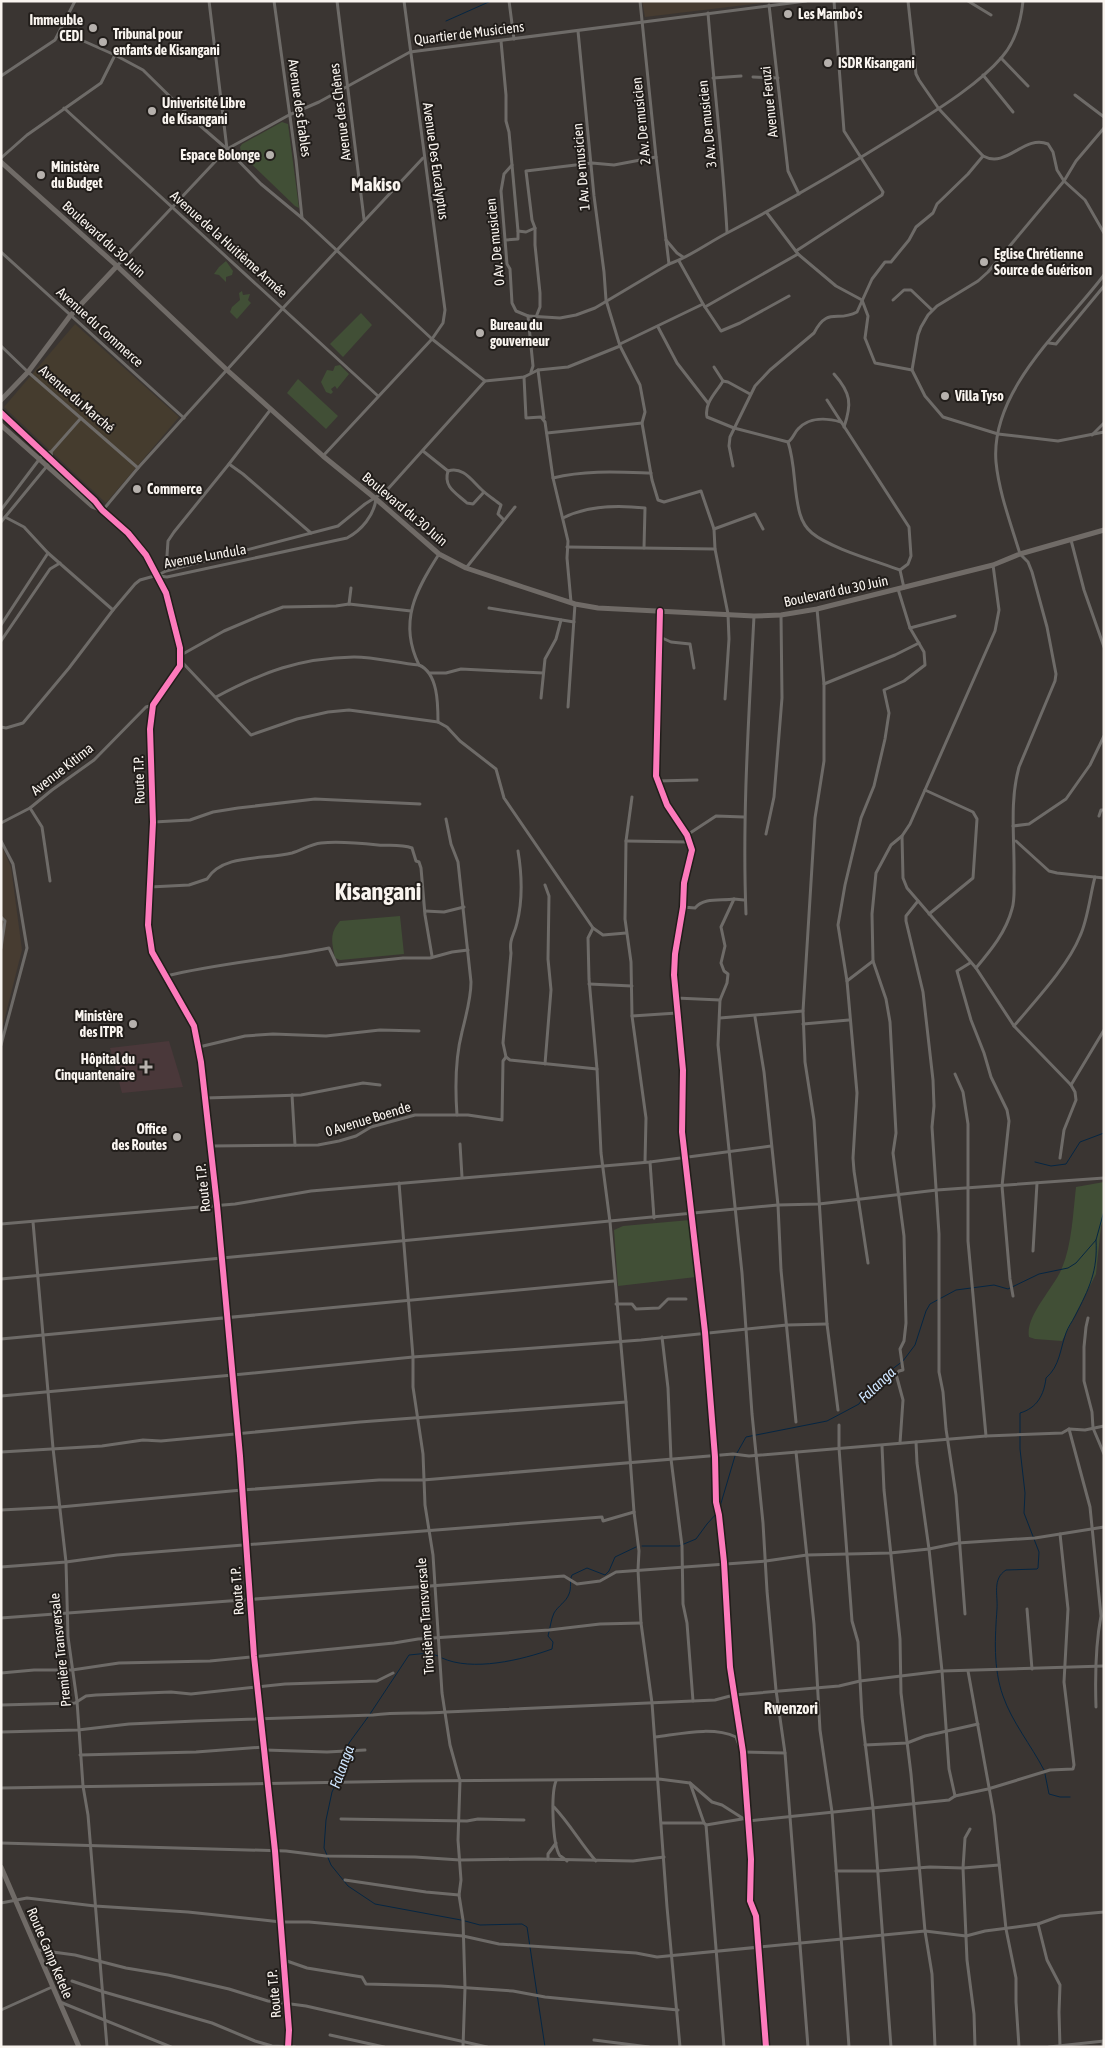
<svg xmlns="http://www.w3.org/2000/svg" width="1105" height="2048" viewBox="0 0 1105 2048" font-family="'Asap Condensed',sans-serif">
  <rect width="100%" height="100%" fill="#3a3532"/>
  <path fill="#453c2e" d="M75 324 179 417 106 503 4 407Z"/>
  <g fill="#473c31">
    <path d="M642 1H778L645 17Z"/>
    <path d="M1 844 11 867 22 950 1 1033Z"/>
  </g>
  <path fill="#4a383a" d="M169 1041 183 1087 122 1093 110 1048Z"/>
  <g fill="#414f36">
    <path d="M282 122 288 124 299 208 295 206 243 156 241 152 240 147 242 144Z"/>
    <path d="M226 261 233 271 232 275 226 277V282L219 275 214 274 219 267Z"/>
    <path d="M242 291 243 295 250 294 248 300 251 303 237 319 230 312 232 307 240 300 239 293Z"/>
    <path d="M361 313 372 325 343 357 330 344Z"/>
    <path d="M340 365 349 374 337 389 335 386 331 389 333 392 331 394 326 392 321 382 327 370 333 371 335 366Z"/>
    <path d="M298 379 338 416 326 429 287 393Z"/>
    <path d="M400 916 404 954 340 960 335 958C332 942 329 934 340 921Z"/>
    <path d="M1104 1182V1219L1101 1226 1096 1274 1062 1341 1035 1339 1029 1337C1025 1316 1054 1288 1062 1268 1072 1244 1073 1213 1076 1187Z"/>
    <path d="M690 1220 696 1277 618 1286 614 1230 623 1226Z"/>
  </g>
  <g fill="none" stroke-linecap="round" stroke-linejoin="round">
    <g stroke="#052643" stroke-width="1">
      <path d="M446 21 491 1"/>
      <path d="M1035 1162 1051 1166 1066 1164 1080 1142 1104 1133"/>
      <path d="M737 1453 746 1437 827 1421 844 1412 859 1404 867 1392 883 1376 903 1361 915 1345 926 1311 930 1304 956 1290 994 1285 1008 1289 1039 1274 1068 1268 1076 1263 1096 1240 1104 1211"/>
      <path d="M719 1510 735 1456"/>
      <path d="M642 1546H679L696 1539 707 1524 717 1513"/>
      <path d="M442 1658C472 1672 522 1660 552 1649L553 1642 548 1636C550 1629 551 1619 554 1613 558 1606 566 1602 569 1594 572 1587 569 1581 572 1575L587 1568 605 1575 609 1571 615 1557 636 1547"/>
      <path d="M370 1714 409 1655 429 1653 438 1656"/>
      <path d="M1044 1770C1031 1745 1012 1722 1003 1696 993 1668 995 1637 997 1609 998 1595 992 1579 1006 1570L1037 1569 1038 1568 1039 1552 1024 1513 1025 1493 1020 1449V1413C1037 1408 1044 1395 1046 1378 1060 1366 1060 1349 1066 1333 1068 1327 1072 1322 1075 1316 1089 1289 1098 1271 1096 1240"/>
      <path d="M1045 1774 1049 1794 1060 1797H1070"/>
      <path d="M337 1780 349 1743 368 1717"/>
      <path d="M336 1784 332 1792 326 1820 324 1848 331 1865 348 1886 375 1904 461 1920"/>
      <path d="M465 1921 480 1925 522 1924 527 1927 545 2047"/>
    </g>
    <g stroke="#6e6b68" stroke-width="3">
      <path d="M209 1 227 149"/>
      <path d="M274 1 296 160 302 218"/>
      <path d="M337 1 364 219"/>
      <path d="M509 1 514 39"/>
      <path d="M640 1 656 157 669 264"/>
      <path d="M908 1 916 74 919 80 939 109 983 156C1007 169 1024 134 1048 144L1053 152 1057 170 1064 181 1085 200 1104 233"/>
      <path d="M968 1 991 15"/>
      <path d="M769 5 788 171 799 194"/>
      <path d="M708 13C714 87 723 159 727 232"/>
      <path d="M61 31 115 55 143 70 197 123 227 149 261 184 302 218 432 339 485 381 524 377 538 370 568 367 620 346"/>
      <path d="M578 31 594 196 604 272 606 300 620 346 640 385 645 412 642 423 652 480 658 500 664 502 701 491 714 529 715 549 728 614 729 639 725 699"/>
      <path d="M501 41 506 95V121L509 132 512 165 504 174 501 191 507 264 510 269 512 303 516 311 528 316"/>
      <path d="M1001 58 1028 86"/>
      <path d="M983 75 1013 112"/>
      <path d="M1 76 55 40 75 1"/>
      <path d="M753 77 778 78"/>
      <path d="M713 78 741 76"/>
      <path d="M1075 95 1104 117"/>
      <path d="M64 108 378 396"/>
      <path d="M1104 128 1076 161 1064 181 988 272 978 281 937 306 928 315 921 327 918 335 912 370 925 396 943 417 998 434 1058 441 1104 432"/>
      <path d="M1 158 27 135 101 83 115 55"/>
      <path d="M512 165 518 231"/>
      <path d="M767 213 798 254 836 286 862 300 868 316 865 338 875 363 912 370"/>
      <path d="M506 240 518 239V231L526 232 535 228"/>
      <path d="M666 240 677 253 683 257"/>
      <path d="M796 251 882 195 883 192 844 131 834 1"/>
      <path d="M1 252 184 418"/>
      <path d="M679 261 703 304 721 331 740 323 789 296"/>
      <path d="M117 266 227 149 289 115 319 102 410 52 806 1"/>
      <path d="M893 300 904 290H911L932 310"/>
      <path d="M705 307 798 254"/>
      <path d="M536 317 540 307V293L535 245V228L532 220 526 171 592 163 614 165 656 157"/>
      <path d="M658 327 677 363 708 403"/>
      <path d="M1049 343 1056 344 1104 286"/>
      <path d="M620 344 703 304"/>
      <path d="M1 346 28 372 138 468"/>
      <path d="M714 367 723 381"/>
      <path d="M538 370 544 418"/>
      <path d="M531 372 533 366 528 316 560 318 576 315 595 308 669 264C690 257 709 242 729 232 788 201 846 167 902 132 935 111 977 86 1002 57 1016 41 1021 21 1023 1"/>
      <path d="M834 374C851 393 852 404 844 427"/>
      <path d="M524 377 526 418 541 417 545 422 553 478 568 541 567 558 571 602"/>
      <path d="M750 394 728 382 723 381C716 393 704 403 707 417L734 428 788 442C793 439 794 433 798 429 809 417 827 418 841 422"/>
      <path d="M827 400 909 527 911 556 908 564 900 570 904 588"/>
      <path d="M547 433 642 423"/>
      <path d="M1092 435 1104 423"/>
      <path d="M788 442C796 466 793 490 800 514 802 521 806 528 812 533 830 548 876 561 900 570"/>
      <path d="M423 451 448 471C463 466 472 481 482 490 487 495 495 500 501 505L498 514 504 520"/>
      <path d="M323 456 432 339 443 323 445 310 404 1"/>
      <path d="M229 464 243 474 311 533"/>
      <path d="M733 466 729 446 730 437 755 386 770 370 814 333C828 306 837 323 857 312L872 279 885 262H891L909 240 916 227 933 213 937 204 968 174 983 156"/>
      <path d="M448 471C443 487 456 493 467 503L473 504 484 492"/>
      <path d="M553 478C586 470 618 472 651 473"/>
      <path d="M1 510 44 453 51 452 81 418"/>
      <path d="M103 510 138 468 283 308 423 158"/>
      <path d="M5 517 24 527 48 553 113 610"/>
      <path d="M563 518C588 505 618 505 645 508L644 548"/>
      <path d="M1 522 47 466 52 459 51 452"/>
      <path d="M714 529 755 514 763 529"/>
      <path d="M1071 540 1084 590 1104 647"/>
      <path d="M567 547 715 549"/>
      <path d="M466 568 515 507"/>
      <path d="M166 570 168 541 174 532 229 464 271 409"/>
      <path d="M159 576 167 577 347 538C362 530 374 515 376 499"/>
      <path d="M349 604 351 588"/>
      <path d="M489 608 574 622"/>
      <path d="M817 609 824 684V761L815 818 803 1011 805 1062 814 1120 827 1324 838 1410"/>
      <path d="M660 611 656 776 667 805 687 835 692 850 684 883 683 907 675 954 674 975 683 1070 682 1132 705 1332 715 1457 716 1502 719 1515 724 1562 730 1667 743 1752 751 1859 750 1901 756 1916 766 2047"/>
      <path d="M1 625 48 553"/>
      <path d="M910 628 955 616"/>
      <path d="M660 637 671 642 690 644 694 668"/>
      <path d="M1 641 50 569 60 563"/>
      <path d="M181 655 224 631 259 616 283 607 336 606 349 604 411 611"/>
      <path d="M181 661 251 735 297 719 328 712 349 710 438 722 447 727 460 741 496 769 504 798 593 928 603 935 626 933"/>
      <path d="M430 673H446L461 669 543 673"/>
      <path d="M824 684 895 655 919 643"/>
      <path d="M216 697C263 672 299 658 354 657 375 657 397 663 419 665"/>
      <path d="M541 698 545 659 556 639 561 620"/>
      <path d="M568 707 575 604"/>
      <path d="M438 722C438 704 438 673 419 665 398 622 416 590 439 554"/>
      <path d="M1 727 6 728 23 723 69 668 113 610 135 584 140 580 158 575 166 571 338 526 365 504 387 490 485 381"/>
      <path d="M657 781 697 780"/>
      <path d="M925 790 973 812 977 819 973 878 929 914"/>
      <path d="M632 797 626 841 625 919 631 962 632 1016 646 1118 645 1162"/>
      <path d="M30 808 42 827 50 881"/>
      <path d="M1099 816 1101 810H1104"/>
      <path d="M446 819 451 844 458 862 471 982C471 999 466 1015 462 1032 455 1059 455 1087 457 1115"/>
      <path d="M154 822 190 820 213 812 238 808 315 799 420 804"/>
      <path d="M1 823 30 808 52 790 94 760 146 707 153 705"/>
      <path d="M1013 826 1029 824 1066 799 1090 765 1104 736"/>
      <path d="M766 834 774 797 782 698 781 615"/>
      <path d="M687 835 716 816 744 817"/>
      <path d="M902 836 903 878 907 888 976 968 1014 1026 1071 1085 1075 1092 1076 1100 1064 1130 1060 1158"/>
      <path d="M1 841 13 864 27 948 1 1045"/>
      <path d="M626 841 689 842"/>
      <path d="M1016 841 1049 871 1057 873 1104 878"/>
      <path d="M150 887 189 885 207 879C223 853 266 860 292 853 302 850 311 844 321 843 340 841 359 843 378 845 390 846 401 844 412 848L416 861 419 862 421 868 425 915 432 956"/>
      <path d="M744 900 734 899 721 927 725 946 721 963 724 971 728 974 727 983 720 1000 718 1045 742 1273 752 1414 763 1523 767 1591 776 1690 785 1753 808 2047"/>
      <path d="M918 901 906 916V921L923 992 933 1080 934 1106 932 1127 939 1234V1372L943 1392 946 1429 956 1495 965 1614"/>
      <path d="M683 907 695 908C704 897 721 901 734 899"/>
      <path d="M425 911 444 912 464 907"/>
      <path d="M746 914C742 815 749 715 754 616"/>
      <path d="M1 917 5 921 1 948"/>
      <path d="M593 928 588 938 589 979 597 1069 601 1153 610 1222 626 1402 634 1512 639 1551 638 1570 641 1623 652 1703 667 1907 680 2047"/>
      <path d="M970 963 957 971 971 1020 984 1053 991 1077 1007 1110 1009 1121 1002 1186 1010 1279 1013 1296"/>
      <path d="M976 968C991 950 1006 932 1012 909 1015 900 1014 888 1014 878 1015 841 1009 803 1019 767L1055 681 1056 674 1047 627 1032 572 1028 562 1020 554C1011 524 999 493 996 462 990 390 1064 328 1104 275"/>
      <path d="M166 976C219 963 275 959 329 948L337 965 403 958H430L452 952 468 950"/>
      <path d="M847 981 873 961"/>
      <path d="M589 984 632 986"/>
      <path d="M676 998 720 1000"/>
      <path d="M632 1016 677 1013"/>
      <path d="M755 1017 764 1072 778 1205 781 1270 796 1422"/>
      <path d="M720 1018 803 1011"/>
      <path d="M803 1024 849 1020"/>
      <path d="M1014 1026C1035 1001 1068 966 1080 936 1088 919 1090 895 1095 877"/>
      <path d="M199 1047 245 1036 273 1034 326 1036 380 1030 419 1031"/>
      <path d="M506 1057 510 1060 597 1069"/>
      <path d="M545 1064 551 990 548 959 549 896 545 885"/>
      <path d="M955 1074 963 1092 968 1124V1241L986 1436"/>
      <path d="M1071 1085 1104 1030"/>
      <path d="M292 1095 295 1145"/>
      <path d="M205 1098 301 1095 363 1083 380 1085"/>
      <path d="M460 1144 462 1177"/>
      <path d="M211 1146 318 1145 339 1141 356 1136 371 1127 415 1115H468L502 1120 503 1061 506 1057 503 1043 511 953C509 938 514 936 517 923 523 899 522 875 518 851"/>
      <path d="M650 1162 654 1218"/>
      <path d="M399 1183 413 1357V1387L423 1454 425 1505 433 1555 442 1693 450 1745 460 1781 458 1840 461 1880 459 1895 463 1920 465 1988 463 2047"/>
      <path d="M33 1222 53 1448 66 1562 68 1637 77 1701 83 1786 88 1815 107 2047"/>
      <path d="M1 1224 235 1204 311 1191 650 1162 771 1146"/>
      <path d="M1033 1251 1037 1183"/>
      <path d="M868 1263 854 1171 853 1158 857 1093 847 981 838 925 845 885 861 818 874 786 885 739 889 713 884 690 904 681 925 665 924 652 910 628 898 589"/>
      <path d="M1 1279 778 1205 819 1204 937 1190 1104 1178"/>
      <path d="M616 1304H632L636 1309 659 1308 668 1299H686"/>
      <path d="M1088 1318 1086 1327 1084 1347V1381L1092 1412 1093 1428 1104 1454"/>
      <path d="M662 1337 668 1388 671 1459 682 1546 683 1604 687 1623 693 1701"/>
      <path d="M1 1339 614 1281"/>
      <path d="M1 1396 233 1375 413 1357 641 1340 787 1325 827 1324"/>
      <path d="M839 1425V1448L852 1621 858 1642 862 1717 873 1808 891 2047"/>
      <path d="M1069 1429 1090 1507 1101 1616C1095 1647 1095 1676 1096 1707"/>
      <path d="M916 1442 917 1463 929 1549 942 1671 949 1769 955 1796"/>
      <path d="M900 1443 903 1400 896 1374 899 1371 903 1370 900 1349 904 1341 906 1323 904 1236 893 1153 896 1133 890 1022 886 999 873 961 872 914 876 873 891 845 902 836 910 824 995 631 999 610 993 565"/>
      <path d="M882 1446 884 1490 900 1639 901 1693 911 1774 925 1931 932 1974 935 2047"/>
      <path d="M1 1452 102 1446 143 1440 161 1441 360 1422 626 1402"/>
      <path d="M796 1452 814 1624 820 1730 832 1812 849 2047"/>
      <path d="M1 1510 60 1507 242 1490 379 1480H423L733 1454 749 1456 986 1436 1062 1433 1069 1429 1085 1430 1104 1426"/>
      <path d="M1 1567 66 1562 117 1555 602 1517 603 1521 634 1512"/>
      <path d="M1027 1609 1032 1669"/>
      <path d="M1 1618 564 1576 577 1584 600 1581 616 1572 766 1561 807 1555 890 1553 929 1549 958 1543 1035 1538 1104 1527"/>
      <path d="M968 1671 994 1815 1006 1929 1016 1978V2002L1019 2047"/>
      <path d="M1 1673 34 1670H72L119 1663 210 1661 394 1643 418 1639 549 1630 600 1624 641 1623"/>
      <path d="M1 1705 75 1703 86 1696 96 1695 171 1692 191 1694 285 1684 377 1681 393 1673"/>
      <path d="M1 1732 78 1730 129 1724 196 1721 373 1715C397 1712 421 1714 446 1712L715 1700 734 1695 839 1686 860 1681 942 1671 1104 1666"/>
      <path d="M655 1737C680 1734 712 1726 736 1737L739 1745"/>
      <path d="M865 1745 907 1743 925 1736 978 1724"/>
      <path d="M265 1750 327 1752 365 1750"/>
      <path d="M743 1752 785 1753"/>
      <path d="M80 1755 196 1752 264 1747"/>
      <path d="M556 1781C551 1793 552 1844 560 1856 561 1856 566 1860 567 1861"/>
      <path d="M690 1783 704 1823"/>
      <path d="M1 1788 412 1781 659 1779 690 1783 712 1802 722 1805 744 1819"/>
      <path d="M554 1807C570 1824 581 1844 596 1861"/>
      <path d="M341 1819 467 1821 478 1819 524 1820"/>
      <path d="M748 1821 949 1800 955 1796 988 1789 1050 1770 1073 1769 1074 1765 1064 1682 1068 1609 1060 1534"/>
      <path d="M662 1823H704L706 1825 742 1819"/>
      <path d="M706 1825 724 2047"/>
      <path d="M970 1829 965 1838 963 1868 967 1960 974 2014 975 2047"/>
      <path d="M1 1843 286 1851 326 1856 415 1857 460 1860 539 1859 633 1861 664 1857"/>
      <path d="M548 1859V1854L556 1843"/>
      <path d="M836 1871H878L930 1867 963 1868 999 1865"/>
      <path d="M345 1880 426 1892 459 1895"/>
      <path d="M1 1903 27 1898 95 1906 188 1912 281 1922H309L463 1936 499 1944 636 1953 657 1957 925 1931 966 1936 985 1931 1038 1924 1060 1916 1104 1912"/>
      <path d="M1038 1924 1047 1960 1060 1985 1059 2012 1060 2047"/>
      <path d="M38 1950 75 1955 126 1968 168 1975 229 1989 268 2001 306 2006 487 2047"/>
      <path d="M284 1960 307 1968 362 1977 366 1984 441 1986 513 1991 545 1997 678 2010"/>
      <path d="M72 1981 104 1992 212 2023 255 2041 272 2046 295 2047"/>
      <path d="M60 2002 171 2047"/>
      <path d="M1 2010 52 1987"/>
      <path d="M330 2035 384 2047"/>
      <path d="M594 2040 649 2047"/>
      <path d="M1103 2041V2047"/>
      <path d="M1049 2047 1104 2041"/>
    </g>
    <g stroke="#706b67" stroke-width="5">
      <path d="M1 162 117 266 227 370 323 456 376 499 439 554 466 568 523 587 575 604 598 608 754 616 781 615 817 609 993 565 1020 554 1104 530"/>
      <path d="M1 400 28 372 70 316 117 266"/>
      <path d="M1 413 95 501 102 510 128 533 146 555 166 593 180 648V666L153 705 150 729 153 822 148 925 152 952 194 1026 201 1062 217 1205 240 1456 254 1656 275 1851 289 2030 288 2047"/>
      <path d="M1 425 92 506 102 510"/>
      <path d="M1 1867 79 2047"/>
    </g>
    <g stroke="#211d1a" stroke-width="9">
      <g id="cycleway">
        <path d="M1 413 95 501 102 510 128 533 146 555 166 593 180 648V666L153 705 150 729 153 822 148 925 152 952 194 1026 201 1062 217 1205 240 1456 254 1656 275 1851 289 2030 288 2047"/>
        <path d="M660 611 656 776 667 805 687 835 692 850 684 883 683 907 675 954 674 975 683 1070 682 1132 705 1332 715 1457 716 1502 719 1515 724 1562 730 1667 743 1752 751 1859 750 1901 756 1916 766 2047"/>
      </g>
    </g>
    <use href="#cycleway" stroke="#fd7abc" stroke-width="6"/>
  </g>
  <g fill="#b6b1ad" stroke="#211d1a" stroke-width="2">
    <circle cx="788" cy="14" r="5"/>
    <circle cx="93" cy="28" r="5"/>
    <circle cx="103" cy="42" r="5"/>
    <circle cx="828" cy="63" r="5"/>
    <circle cx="152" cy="111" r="5"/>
    <circle cx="270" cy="155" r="5"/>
    <circle cx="41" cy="175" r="5"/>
    <circle cx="984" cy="262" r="5"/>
    <circle cx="480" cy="333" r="5"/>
    <circle cx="945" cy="396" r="5"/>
    <circle cx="137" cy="489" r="5"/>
    <circle cx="133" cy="1024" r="5"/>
    <path d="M143.5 1059.5h5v5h5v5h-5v5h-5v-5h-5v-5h5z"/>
    <circle cx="177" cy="1137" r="5"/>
  </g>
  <g text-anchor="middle" stroke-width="4" stroke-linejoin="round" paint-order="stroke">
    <g font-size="14" font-weight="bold" fill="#f9f4ef" stroke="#211d1a" text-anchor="start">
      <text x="798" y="19">Les Mambo's</text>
      <text x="83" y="25" text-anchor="end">Immeuble<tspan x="83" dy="16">CEDI</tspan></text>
      <text x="113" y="39">Tribunal pour<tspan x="113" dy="16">enfants de Kisangani</tspan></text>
      <text x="838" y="68">ISDR Kisangani</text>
      <text x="162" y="108">Univerisité Libre<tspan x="162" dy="16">de Kisangani</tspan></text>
      <text x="260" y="160" text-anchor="end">Espace Bolonge</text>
      <text x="51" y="172">Ministère<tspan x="51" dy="16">du Budget</tspan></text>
      <text x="994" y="259">Eglise Chrétienne<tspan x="994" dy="16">Source de Guérison</tspan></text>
      <text x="490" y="330">Bureau du<tspan x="490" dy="16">gouverneur</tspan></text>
      <text x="955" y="401">Villa Tyso</text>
      <text x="147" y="494">Commerce</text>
      <text x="123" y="1021" text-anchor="end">Ministère<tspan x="123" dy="16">des ITPR</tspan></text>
      <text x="135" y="1064" text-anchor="end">Hôpital du<tspan x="135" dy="16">Cinquantenaire</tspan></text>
      <text x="167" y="1134" text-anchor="end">Office<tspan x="167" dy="16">des Routes</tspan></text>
    </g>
    <g font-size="14" fill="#f9f4ef" stroke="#211d1a">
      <text transform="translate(469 33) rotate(-7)" y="5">Quartier de Musiciens</text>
      <text transform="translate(769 102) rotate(-96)" y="5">Avenue Feruzi</text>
      <text transform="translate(300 108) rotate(82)" y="5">Avenue des Érables</text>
      <text transform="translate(340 112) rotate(-97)" y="5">Avenue des Chênes</text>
      <text transform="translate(641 121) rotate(-96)" y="5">2 Av. De musicien</text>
      <text transform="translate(707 124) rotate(-96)" y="5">3 Av. De musicien</text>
      <text transform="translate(436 161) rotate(82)" y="5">Avenue Des Eucalyptus</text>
      <text transform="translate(581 167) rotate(-95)" y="5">1 Av. De musicien</text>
      <text transform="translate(104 239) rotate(42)" y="5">Boulevard du 30 Juin</text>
      <text transform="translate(495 242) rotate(-96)" y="5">0 Av. De musicien</text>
      <text transform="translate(229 244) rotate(42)" y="5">Avenue de la Huitième Armée</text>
      <text transform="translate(100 327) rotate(42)" y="5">Avenue du Commerce</text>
      <text transform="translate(77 399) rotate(41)" y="5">Avenue du Marché</text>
      <text transform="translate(405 509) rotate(40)" y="5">Boulevard du 30 Juin</text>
      <text transform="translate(205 556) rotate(-10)" y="5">Avenue Lundula</text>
      <text transform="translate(836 591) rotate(-12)" y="5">Boulevard du 30 Juin</text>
      <text transform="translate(62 769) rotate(-38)" y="5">Avenue Kitima</text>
      <text transform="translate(139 780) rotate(-92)" y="5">Route T.P.</text>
      <text transform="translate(368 1119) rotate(-17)" y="5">0 Avenue Boende</text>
      <text transform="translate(203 1188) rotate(-96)" y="5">Route T.P.</text>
      <text transform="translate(237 1591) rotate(-94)" y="5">Route T.P.</text>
      <text transform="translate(425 1616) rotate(-94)" y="5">Troisième Transversale</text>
      <text transform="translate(60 1650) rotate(-96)" y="5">Première Transversale</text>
      <text transform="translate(50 1953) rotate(67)" y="5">Route Camp Ketele</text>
      <text transform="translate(274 1994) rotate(-95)" y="5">Route T.P.</text>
    </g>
    <g font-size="15" font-style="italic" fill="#cfe6ff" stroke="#211d1a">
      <text transform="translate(877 1385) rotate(-43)" y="5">Falanga</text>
      <text transform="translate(342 1767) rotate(-70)" y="5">Falanga</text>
    </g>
    <g font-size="16" font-weight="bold" fill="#f9f4ef" stroke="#211d1a">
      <text x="791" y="1714">Rwenzori</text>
    </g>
    <g font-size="19" font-weight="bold" fill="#f9f4ef" stroke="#211d1a">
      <text x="376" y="191">Makiso</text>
    </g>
    <g font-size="24" font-weight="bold" fill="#f9f4ef" stroke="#211d1a">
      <text x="378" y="900">Kisangani</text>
    </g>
  </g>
  <rect width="1105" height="2048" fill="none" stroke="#f9f4ef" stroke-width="5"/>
</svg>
